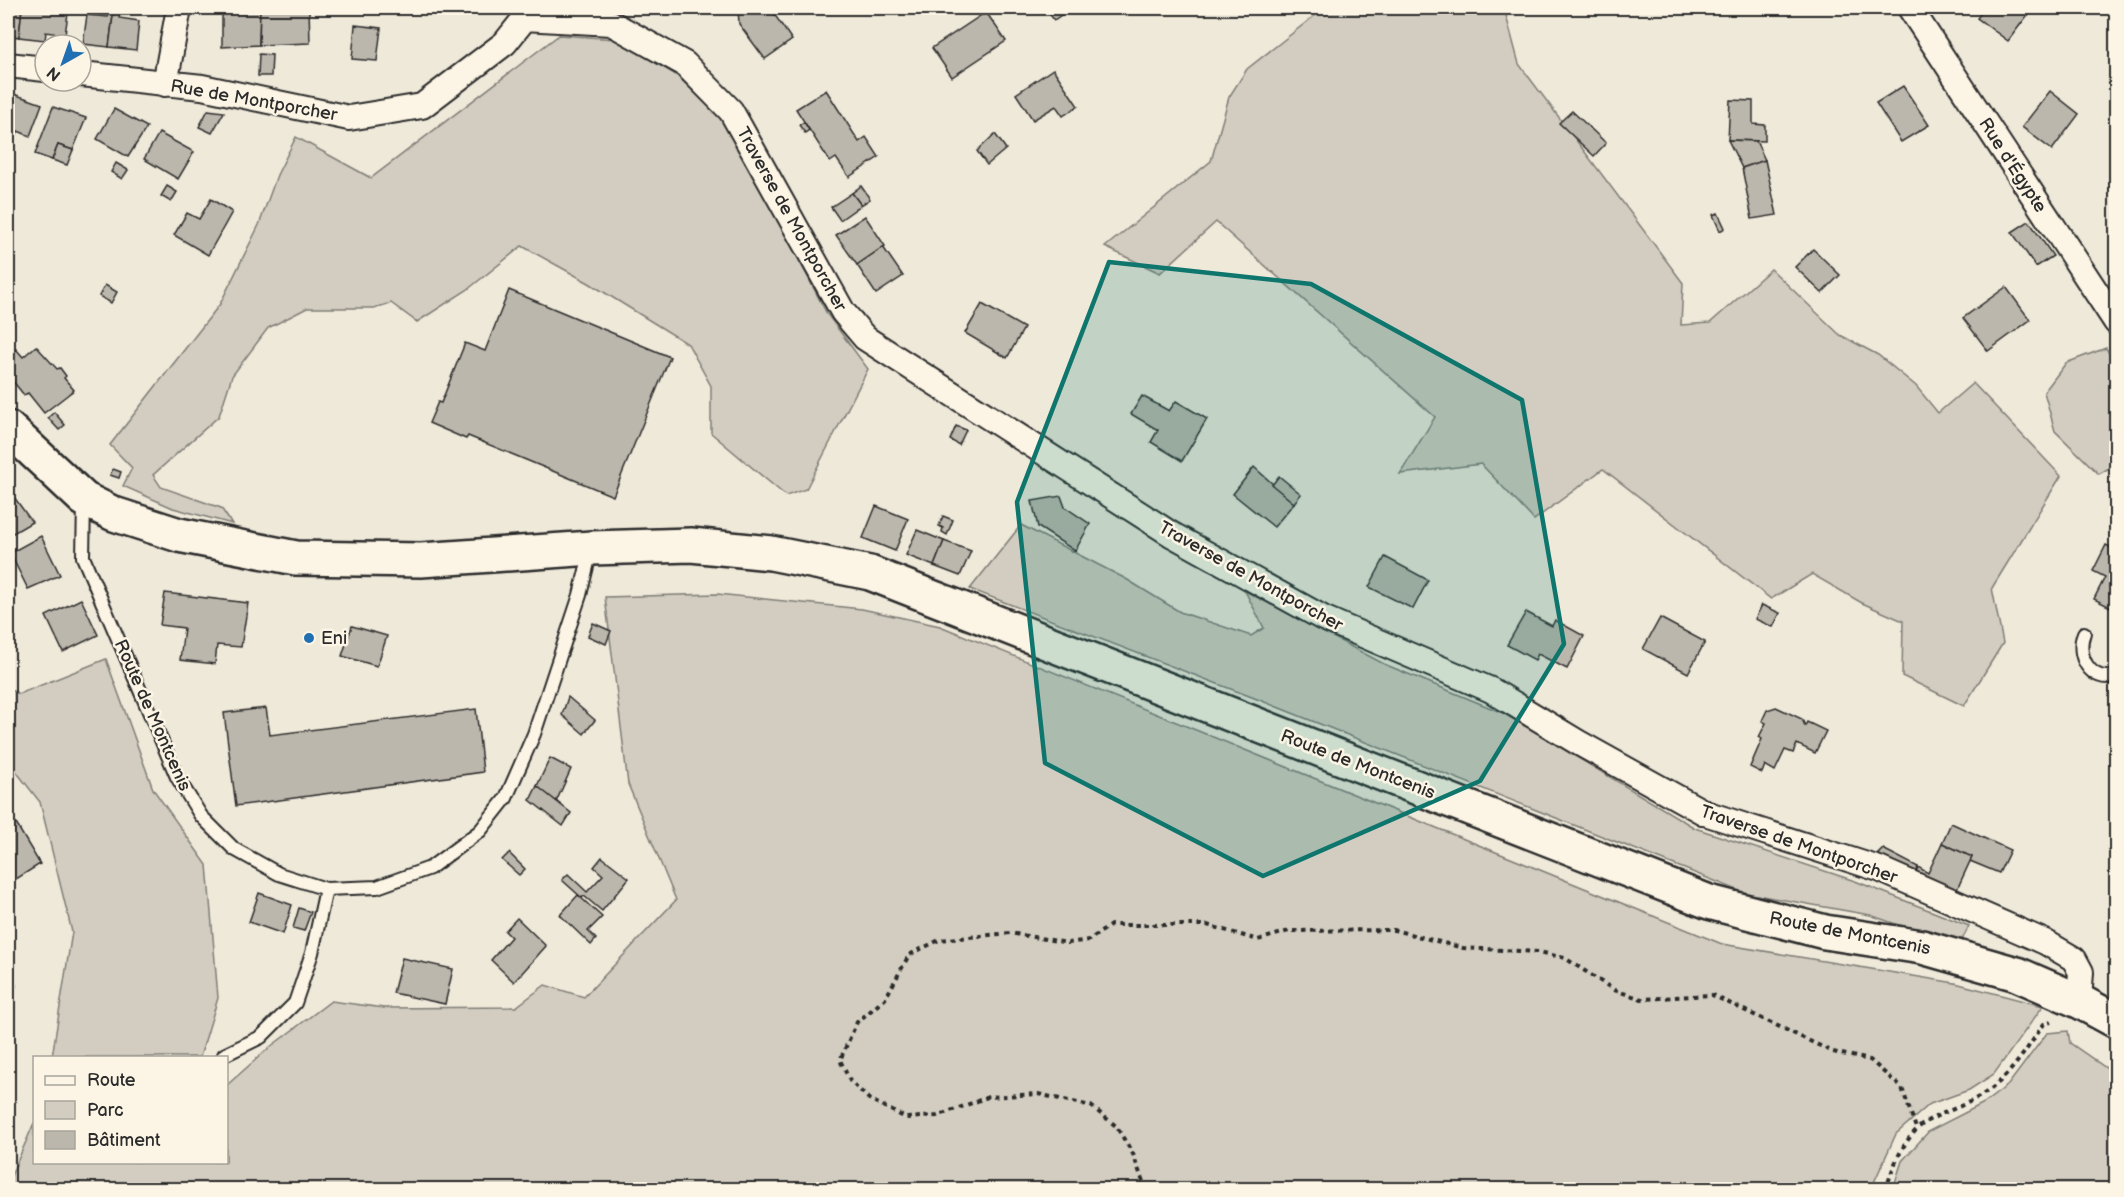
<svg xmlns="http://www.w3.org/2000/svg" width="2124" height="1197" viewBox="0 0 2124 1197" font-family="'Balsamiq Sans',sans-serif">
  <rect width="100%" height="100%" fill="#efe9da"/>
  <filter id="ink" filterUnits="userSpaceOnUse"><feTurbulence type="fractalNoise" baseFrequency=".0167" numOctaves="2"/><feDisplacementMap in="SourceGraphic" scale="12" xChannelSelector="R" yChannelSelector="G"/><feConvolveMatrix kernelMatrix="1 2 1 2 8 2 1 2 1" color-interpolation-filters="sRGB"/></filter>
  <g filter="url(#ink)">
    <g fill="#d2cdc0" stroke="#7e7c76" stroke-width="1.5">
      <path d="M1321 8H1504L1519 64 1683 283 1681 325 1710 323 1771 269 1840 335 1878 355 1916 386 1938 413 1973 383 2061 476 1992 588 2003 643 1964 706 1902 676 1903 621 1862 603 1812 574 1771 599 1603 469 1534 520 1481 464 1400 474 1435 417 1216 222 1160 273 1105 247 1211 161 1229 97 1247 69 1318 13Z"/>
      <path d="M559 35 616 39 676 75 721 117 782 227 827 314 868 369 806 489 786 496 711 433V386L688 344 589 283 522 246 467 290 417 322 391 303 374 308H307L268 328 232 376 219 416 153 475 161 487 221 508 232 524 173 508 123 486 132 468 110 445 220 304 259 225 277 175 296 137 371 178Z"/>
      <path d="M2106 348 2116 365V464L2099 474 2055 431 2044 392 2066 363Z"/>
      <path d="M1021 525 1126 579 1180 612 1251 636 1264 628 1245 591 1384 664 1503 713 1695 828 1855 881 1969 926 1959 946 1870 915 1745 893 1257 699 970 589Z"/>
      <path d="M717 594 862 609 940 626 1722 944 1955 983 2043 1006 1994 1074 1969 1090 1930 1104 1896 1134 1871 1189H8V1183L34 1123V1162H226L227 1085 270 1047 331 1001 384 1008 516 1007 545 985 584 997 676 900 628 784 605 597Z"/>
      <path d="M106 659 153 789 207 865 218 998 200 1057H52L72 932 40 802 8 761V688L19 694Z"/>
      <path d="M2068 1031 2070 1043 2116 1075V1189H1893L1902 1161 1929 1131 1984 1103 2008 1085 2047 1033Z"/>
    </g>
    <g fill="#bcb7ac" stroke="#2b2b2b" stroke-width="1.5">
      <path d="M8 8H22L19 37 8 35Z"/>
      <path d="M22 8 68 13 65 35 46 32 45 40 19 37Z"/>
      <path d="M110 8H114L109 47 83 44 87 15 108 17Z"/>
      <path d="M114 8H121L119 18 139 21 136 50 109 47Z"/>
      <path d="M240 8H260L259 45 222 47V10L239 9Z"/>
      <path d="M260 8H309L310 43 259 45Z"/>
      <path d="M738 8H771L772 11 792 40 765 59 739 24Z"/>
      <path d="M1045 8H1071L1054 20Z"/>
      <path d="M1985 8H2033L2008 41 1977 18Z"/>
      <path d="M986 12 1006 41 952 77 932 48Z"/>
      <path d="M355 25 381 28 377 61 352 59Z"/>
      <path d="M259 54 272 55 271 76H258Z"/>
      <path d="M1053 69 1078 106 1063 116 1056 106 1033 120 1016 94Z"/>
      <path d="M1903 86 1929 125 1901 142 1876 103Z"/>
      <path d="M826 90 859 142 866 137 879 157 849 177 836 158 830 162 796 109Z"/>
      <path d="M2050 91 2079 114 2052 150 2022 127Z"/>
      <path d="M8 92 42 104 30 136 18 131 16 136 8 133 9 128 8 127Z"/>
      <path d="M1730 100 1753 101V124L1765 125V141L1728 140Z"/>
      <path d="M53 107 86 118 73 150 58 145 52 160 35 154Z"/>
      <path d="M114 109 147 127 128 157 97 139Z"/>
      <path d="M208 110 224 112 212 133 199 127Z"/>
      <path d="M1572 111 1606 143 1594 156 1559 123Z"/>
      <path d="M804 122 809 130 805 133 799 125Z"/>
      <path d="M159 133 194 152 178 179 144 159Z"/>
      <path d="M995 134 1006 149 987 165 977 151Z"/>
      <path d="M1728 140 1756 141 1765 160 1742 168Z"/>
      <path d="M58 145 73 150 67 165 52 160Z"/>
      <path d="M1765 160 1777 215 1752 219 1742 168Z"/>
      <path d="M116 163 128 170 122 179 111 172Z"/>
      <path d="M167 186 177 192 171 202 161 196Z"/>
      <path d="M861 186 870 199 861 205 852 193Z"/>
      <path d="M852 193 861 205 840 220 831 207Z"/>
      <path d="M211 199 232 212 208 255 174 235 187 213 199 219Z"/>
      <path d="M1718 213 1725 228 1720 231 1713 215Z"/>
      <path d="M865 216 885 246 857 265 836 235Z"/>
      <path d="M2029 221 2053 256 2036 267 2012 232Z"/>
      <path d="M883 247 903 276 876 294 857 265Z"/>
      <path d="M1813 249 1840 275 1822 293 1795 267Z"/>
      <path d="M105 285 117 292 111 303 99 296Z"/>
      <path d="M2006 287 2030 320 1988 351 1963 318Z"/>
      <path d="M509 290 670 357 613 496 468 436 466 439 429 423 438 402 441 403 465 343 485 351Z"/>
      <path d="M982 304 1024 328 1007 358 965 333Z"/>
      <path d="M36 346 57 369 60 368 66 376 64 378 74 390 44 413 28 393 24 395 8 375V356L16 349 23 357Z"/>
      <path d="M1142 396 1169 411 1176 401 1207 419 1182 461 1151 442 1158 430 1131 414Z"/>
      <path d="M54 412 65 425 59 430 48 418Z"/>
      <path d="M956 426 966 430 959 445 950 440Z"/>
      <path d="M1254 467 1294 503 1274 527 1233 494Z"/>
      <path d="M113 469 121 472 119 478 110 475Z"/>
      <path d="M1279 476 1301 494 1294 503 1272 485Z"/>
      <path d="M1061 496 1065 507 1090 524 1075 551 1038 527 1032 501Z"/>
      <path d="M14 497 32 522 8 536V501Z"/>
      <path d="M876 506 908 519 895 551 863 538Z"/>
      <path d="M943 516 953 520 947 535 942 532 943 528 939 526Z"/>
      <path d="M917 530 944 541 934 566 906 555Z"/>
      <path d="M41 536 60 575 28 589 10 553Z"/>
      <path d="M944 541 971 551 960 576 934 566Z"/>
      <path d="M2106 545 2116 550V610L2094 599 2105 577 2093 571Z"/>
      <path d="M1385 557 1428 580 1413 609 1369 587Z"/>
      <path d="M165 593 248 603 241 647 217 645 215 664 180 660 184 628 160 625Z"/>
      <path d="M81 599 98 635 63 652 46 616Z"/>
      <path d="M1762 605 1780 613 1773 627 1755 619Z"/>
      <path d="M1526 612 1552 626 1555 620 1584 636 1567 669 1538 654 1535 660 1507 645Z"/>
      <path d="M1660 618 1705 642 1688 673 1643 649Z"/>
      <path d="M593 623 611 631 606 644 588 636Z"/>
      <path d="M352 626 387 636 377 666 342 656Z"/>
      <path d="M568 697 595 720 584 734 562 715Z"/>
      <path d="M1776 707 1802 719 1805 726 1807 722 1826 731 1815 753 1797 744 1793 753 1785 750 1775 771 1765 765 1762 773 1750 767 1762 739 1759 737 1766 723 1762 721 1767 710Z"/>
      <path d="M266 708 270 735 476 709 483 772 236 806 224 713Z"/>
      <path d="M550 758 571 769 556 802 537 786Z"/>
      <path d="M537 786 571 813 563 826 530 800Z"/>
      <path d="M15 822 40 864 13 881 8 871V827Z"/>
      <path d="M1951 823 2010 850 1999 873 1970 861 1972 857 1942 843Z"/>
      <path d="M1942 843 1972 857 1953 898 1912 880 1918 867 1928 873Z"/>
      <path d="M1883 849 1918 867 1912 880 1871 861Z"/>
      <path d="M509 853 525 869 519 875 502 860Z"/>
      <path d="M602 857 629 878 602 911 584 896 582 898 562 880 568 874 587 892 603 875 594 867Z"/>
      <path d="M2116 863V879L2109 873Z"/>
      <path d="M259 893 292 905 283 934 249 922Z"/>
      <path d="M578 895 602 917 588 931 596 939 591 945 560 915Z"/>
      <path d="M299 908 311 912 304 931 293 928Z"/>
      <path d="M517 918 546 946 514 982 491 960 511 937 505 931Z"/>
      <path d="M402 958 453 969 445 1004 393 993Z"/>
      <path d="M8 983 16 985 8 1023Z"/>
    </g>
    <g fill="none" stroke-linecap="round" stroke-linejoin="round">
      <g stroke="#2b2b2b" stroke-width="16">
        <g id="lane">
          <path d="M84 503 83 557 177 777 201 816 234 849 279 874 326 889 377 887 430 868 480 831 506 798 534 734 580 595 591 550"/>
          <path d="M2084 633C2075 655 2090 683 2116 676"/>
          <path d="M224 1055 261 1037 295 1003 312 953 326 889"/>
        </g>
      </g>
      <g stroke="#2b2b2b" stroke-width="28">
        <g id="street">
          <path d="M1910 8 2116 322"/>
          <path d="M524 18 611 23 685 64 731 111 843 312 865 338 1171 534 1323 618 1491 690 1579 743 1705 813 1879 869 2045 942 2074 959 2081 972 2079 1001"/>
          <path d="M8 65 45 69"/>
          <path d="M81 74 202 87 349 118 422 106 505 43 533 8"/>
          <path d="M165 84 179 8"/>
        </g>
      </g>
      <g stroke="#2b2b2b" stroke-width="38">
        <path id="secondary" d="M8 428 84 499 114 514 179 535 296 558 421 560 592 548 691 545 771 553 870 573 1709 902 1825 932 1922 947 2017 974 2079 1001 2116 1021"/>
      </g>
      <g stroke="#2b2b2b" stroke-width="4" stroke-dasharray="4.5 4.5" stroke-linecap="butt">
        <path d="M1146 1190 1133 1154 1116 1126 1091 1106 1038 1094 988 1097 937 1116 906 1118 869 1099 850 1081 840 1060 857 1022 885 999 909 955 939 940 1010 933 1068 943 1089 940 1111 925H1207L1258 940 1289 931 1394 930 1463 948 1539 952 1565 958 1614 990 1642 999 1712 995 1833 1052 1870 1060 1902 1088 1917 1131"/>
        <path d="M1886 1190C1893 1165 1905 1134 1929 1120 1948 1110 1970 1104 1988 1091 2011 1075 2028 1047 2044 1024L2051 1022"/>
      </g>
      <use href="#lane" stroke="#fcf5e5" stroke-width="12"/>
      <use href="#street" stroke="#fcf5e5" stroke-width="24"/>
      <use href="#secondary" stroke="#fcf5e5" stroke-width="33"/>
    </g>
  </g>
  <path fill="#0f766e" fill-opacity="0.2" stroke="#0f766e" stroke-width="4.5" stroke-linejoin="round" d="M1109 262 1311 284 1522 400 1564 644 1480 781 1263 876 1045 763 1017 502Z"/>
  <circle fill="#1f6fb2" stroke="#fcf5e5" stroke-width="2" cx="309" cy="638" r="6"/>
  <g text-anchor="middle" stroke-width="5" stroke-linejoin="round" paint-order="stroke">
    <g font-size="18" fill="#2b2b2b" stroke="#fcf5e5">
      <text transform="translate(254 100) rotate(10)" y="6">Rue de Montporcher</text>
      <text transform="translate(2013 165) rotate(57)" y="6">Rue d'Égypte</text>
      <text transform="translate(792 219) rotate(61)" y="6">Traverse de Montporcher</text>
      <text transform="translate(1251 576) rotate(29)" y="6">Traverse de Montporcher</text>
      <text transform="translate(153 715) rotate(66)" y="6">Route de Montcenis</text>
      <text transform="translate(1358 764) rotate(21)" y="6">Route de Montcenis</text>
      <text transform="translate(1799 844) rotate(19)" y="6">Traverse de Montporcher</text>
      <text transform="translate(1850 933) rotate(11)" y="6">Route de Montcenis</text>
    </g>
    <g font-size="18" fill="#2b2b2b" stroke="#fcf5e5" text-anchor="start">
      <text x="321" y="644">Eni</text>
    </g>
  </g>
  <rect width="2124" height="1197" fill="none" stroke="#fcf5e5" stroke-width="30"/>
  <rect x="15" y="15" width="2094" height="1167" fill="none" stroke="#2b2b2b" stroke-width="2" filter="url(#ink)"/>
  <rect x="33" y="1056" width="195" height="108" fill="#fcf5e5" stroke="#a8a49b" stroke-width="1.5"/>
  <rect x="45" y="1076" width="30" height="9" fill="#fcf5e5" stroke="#a8a49b" stroke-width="1.5"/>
  <text x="87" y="1086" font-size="18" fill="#2b2b2b">Route</text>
  <rect x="45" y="1101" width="30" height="18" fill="#d2cdc0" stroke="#a8a49b" stroke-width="1.5"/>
  <text x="87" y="1116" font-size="18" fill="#2b2b2b">Parc</text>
  <rect x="45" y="1131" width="30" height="18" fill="#bcb7ac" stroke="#a8a49b" stroke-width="1.5"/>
  <text x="87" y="1146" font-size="18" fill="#2b2b2b">Bâtiment</text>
  <g transform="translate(63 63) rotate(220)"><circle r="28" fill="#fcf5e5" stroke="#a8a49b" stroke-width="1.5"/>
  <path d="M0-4.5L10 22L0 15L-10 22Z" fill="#1f6fb2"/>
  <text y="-9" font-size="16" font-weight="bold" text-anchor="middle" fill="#2b2b2b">N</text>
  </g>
</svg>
